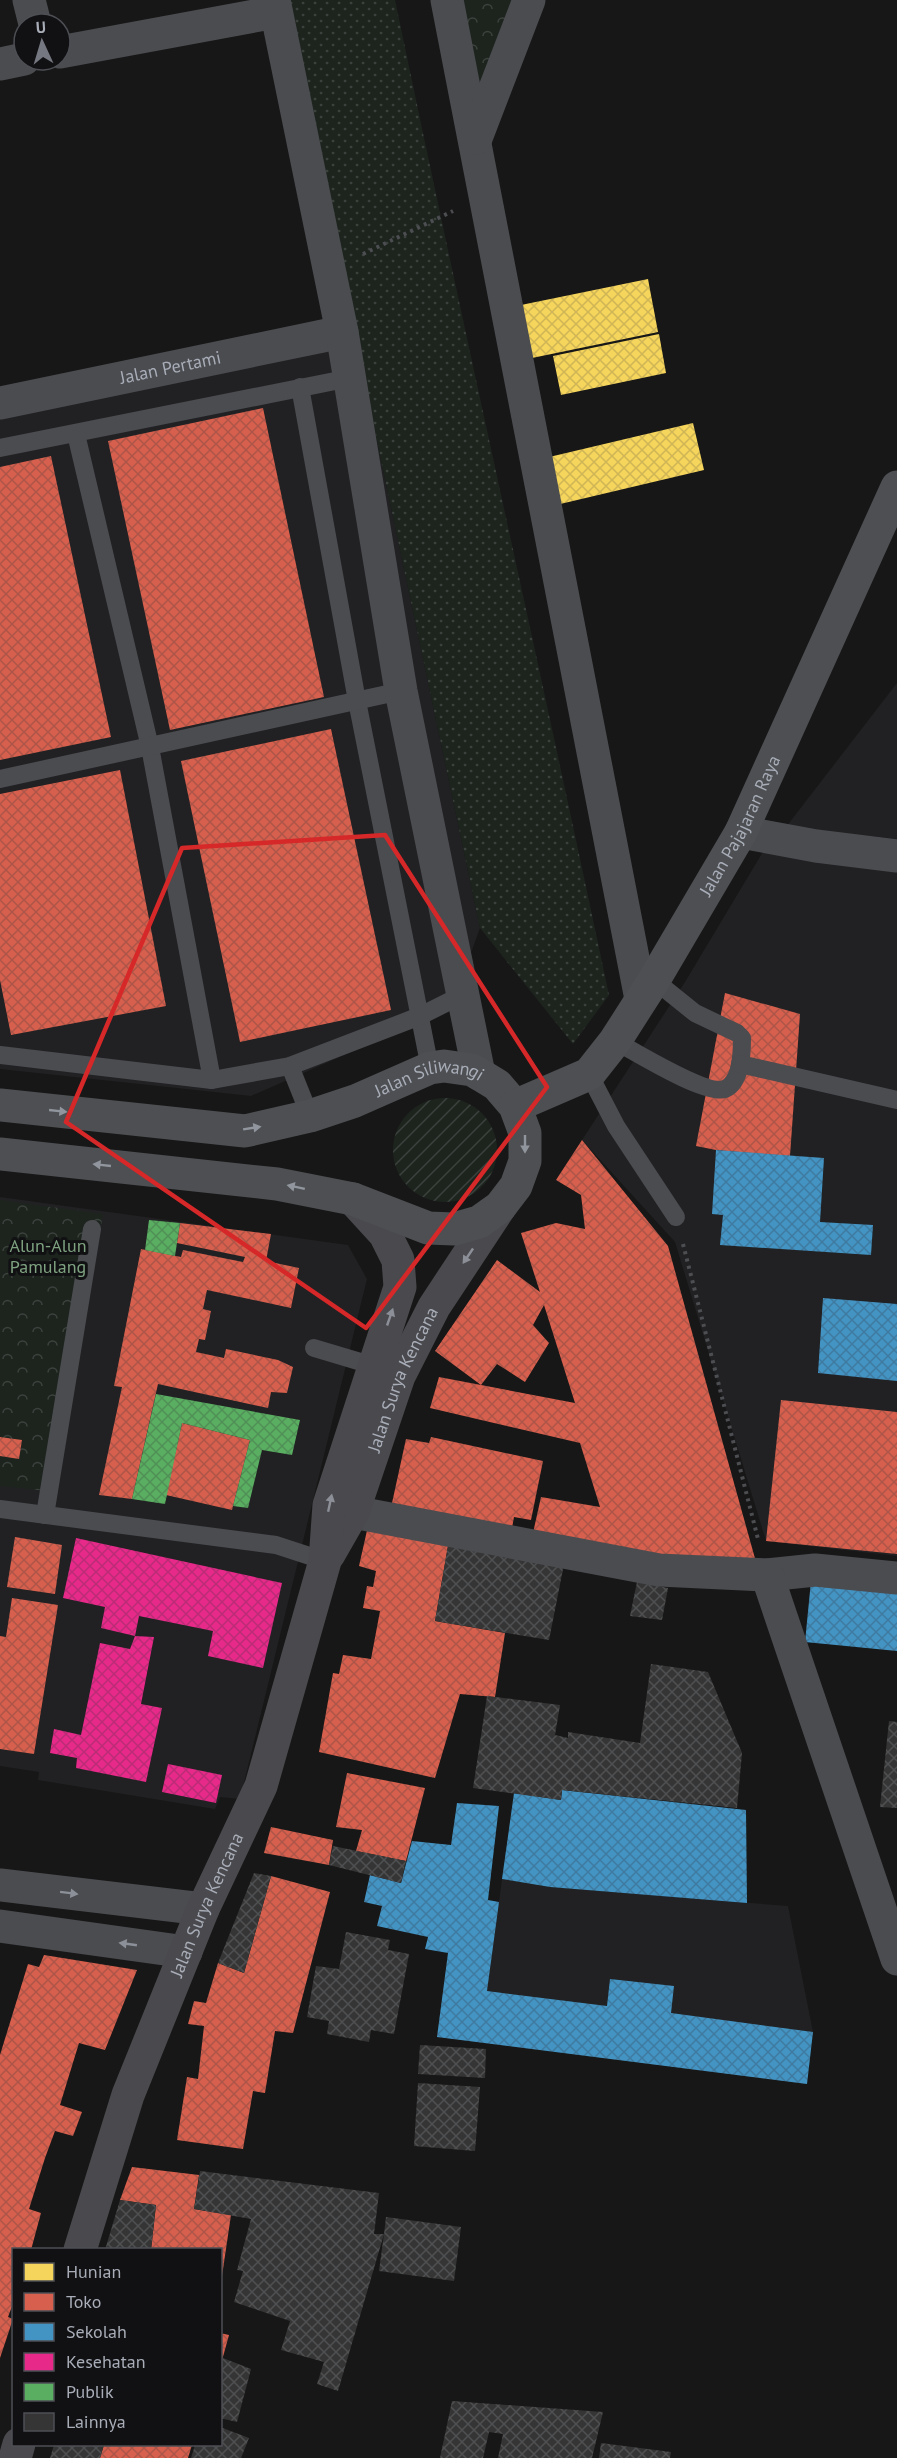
<svg xmlns="http://www.w3.org/2000/svg" width="897" height="2458" viewBox="0 0 897 2458" font-family="'PT Sans',sans-serif">
  <defs>
    <pattern id="grass-dots" width="8" height="8" patternUnits="userSpaceOnUse" patternTransform="scale(1.5)"><rect width="8" height="8" fill="#1d241e"/><path d="M2 2h.1M6 6h.1" fill="none" stroke="#3b413d" stroke-width="1.8" stroke-linecap="round"/></pattern>
    <pattern id="park-crowns" width="20" height="18" patternUnits="userSpaceOnUse" patternTransform="scale(1.5)"><rect width="20" height="18" fill="#1d241e"/><path d="M2 6a3 3 0 1 1 6 0M12 15a3 3 0 1 1 6 0" fill="none" stroke="#3b413d"/></pattern>
    <pattern id="garden-furrows" width="10" height="10" patternUnits="userSpaceOnUse" patternTransform="scale(1.5)"><rect width="10" height="10" fill="#1d241e"/><path d="M-1 1l2-2M0 10L10 0M9 11l2-2" fill="none" stroke="#3b413d"/></pattern>
    <pattern id="homes-cross-hatch" width="8" height="8" patternUnits="userSpaceOnUse" patternTransform="scale(1.5)"><rect width="8" height="8" fill="#f6d55c"/><path d="M0 0l8 8M0 8l8-8" fill="none" stroke="#cfb555"/></pattern>
    <pattern id="shops-cross-hatch" width="8" height="8" patternUnits="userSpaceOnUse" patternTransform="scale(1.5)"><rect width="8" height="8" fill="#d6604d"/><path d="M0 0l8 8M0 8l8-8" fill="none" stroke="#ad5548"/></pattern>
    <pattern id="schools-cross-hatch" width="8" height="8" patternUnits="userSpaceOnUse" patternTransform="scale(1.5)"><rect width="8" height="8" fill="#4393c3"/><path d="M0 0l8 8M0 8l8-8" fill="none" stroke="#3f7ba0"/></pattern>
    <pattern id="health-cross-hatch" width="8" height="8" patternUnits="userSpaceOnUse" patternTransform="scale(1.5)"><rect width="8" height="8" fill="#e7298a"/><path d="M0 0l8 8M0 8l8-8" fill="none" stroke="#ba2c75"/></pattern>
    <pattern id="public-cross-hatch" width="8" height="8" patternUnits="userSpaceOnUse" patternTransform="scale(1.5)"><rect width="8" height="8" fill="#5aae61"/><path d="M0 0l8 8M0 8l8-8" fill="none" stroke="#509056"/></pattern>
    <pattern id="building-cross-hatch" width="8" height="8" patternUnits="userSpaceOnUse" patternTransform="scale(1.5)"><rect width="8" height="8" fill="#353536"/><path d="M0 0l8 8M0 8l8-8" fill="none" stroke="#4f5051"/></pattern>
  </defs>
  <rect width="100%" height="100%" fill="#171717"/>
  <g fill="#212123">
    <path d="M353 328 480 928 451 1008 251 1096 0 1069V410Z"/>
    <path d="M897 683V839L786 827Z"/>
    <path d="M764 850 897 865V1556L766 1541 675 1242 582 1140 685 982Z"/>
    <path d="M0 1197 348 1245 367 1279 240 1799 220 1797 215 1809 38 1780 39 1772 0 1766Z"/>
    <path d="M502 1879 550 1887 788 1906 813 2032 807 2084 437 2037 456 1896 499 1902Z"/>
  </g>
  <path fill="url(#grass-dots)" d="M287 0H395C464 332 539 663 609 995L573 1044 480 928 353 328Z"/>
  <g fill="url(#park-crowns)">
    <path d="M450 0H527L476 128Z"/>
    <path d="M0 1200 103 1214 56 1492 0 1486Z"/>
  </g>
  <circle fill="url(#garden-furrows)" cx="445" cy="1150" r="52"/>
  <g fill="url(#homes-cross-hatch)">
    <path d="M648 279 658 332 532 358 521 305Z"/>
    <path d="M659 334 666 373 561 395 553 356Z"/>
    <path d="M693 423 704 470 556 505 545 458Z"/>
  </g>
  <g fill="url(#shops-cross-hatch)" fill-rule="evenodd">
    <path d="M263 408 324 697 170 730 108 441Z"/>
    <path d="M51 456 111 737 0 760V467Z"/>
    <path d="M331 729 391 1010 240 1042 181 761Z"/>
    <path d="M120 770 166 1006 11 1035 0 980V794Z"/>
    <path d="M725 993 800 1014 790 1156 716 1150 696 1146Z"/>
    <path d="M582 1140 668 1246 756 1562 658 1554 533 1533 541 1497 600 1507 580 1443 430 1408 439 1377 481 1385 435 1351 497 1260 540 1292 521 1233 556 1223 585 1229 581 1195 556 1180ZM544 1305 575 1403 481 1385 497 1364 525 1382 549 1343 533 1325Z"/>
    <path d="M180 1223 271 1234 266 1261 299 1268 291 1308 207 1290 203 1309 211 1311 205 1340 199 1339 196 1352 224 1358 226 1349 278 1360 293 1367 287 1393 271 1392 268 1408 158 1384 132 1499 99 1495 122 1387 114 1386 141 1249 181 1257 183 1250 243 1262 245 1257 177 1243Z"/>
    <path d="M781 1400 897 1412V1554L766 1541Z"/>
    <path d="M182 1423 250 1440 232 1510 166 1495Z"/>
    <path d="M0 1437 22 1440 19 1459 0 1456Z"/>
    <path d="M431 1437 543 1461 531 1520 514 1517 512 1528 392 1503 406 1439 429 1443Z"/>
    <path d="M368 1526 449 1540 435 1621 505 1633 495 1697 460 1694 435 1778 319 1752 333 1673 339 1674 343 1655 371 1659 380 1611 363 1608 367 1586 373 1587 376 1571 359 1566Z"/>
    <path d="M15 1537 62 1545 55 1594 7 1587Z"/>
    <path d="M12 1598 58 1605 34 1754 0 1749V1636L6 1637Z"/>
    <path d="M347 1773 425 1788 406 1861 356 1851 362 1830 336 1827Z"/>
    <path d="M271 1827 333 1840 329 1865 264 1853Z"/>
    <path d="M271 1876 330 1892 293 2033 275 2031 265 2093 253 2091 243 2149 177 2140 187 2077 198 2079 204 2026 188 2024 194 2001 206 2003 218 1963 244 1973Z"/>
    <path d="M44 1955 137 1970 105 2050 79 2043 60 2105 82 2112 73 2136 55 2131 45 2158 29 2209 41 2213 31 2250H14V2301L8 2317 13 2319 0 2358V2055L28 1964 39 1967Z"/>
    <path d="M132 2167 199 2175 194 2209 231 2215 222 2276 220 2250H151L156 2205 120 2200Z"/>
    <path d="M220 2333 229 2335 221 2364H220Z"/>
    <path d="M104 2445H192L188 2458H100Z"/>
  </g>
  <g fill="url(#schools-cross-hatch)">
    <path d="M716 1150 824 1158 820 1222 873 1225 871 1255 720 1245 723 1215 712 1214Z"/>
    <path d="M823 1298 897 1304V1381L818 1373Z"/>
    <path d="M811 1581 897 1590V1651L805 1642Z"/>
    <path d="M562 1790 746 1810 747 1903 550 1887 502 1879 514 1793 561 1800Z"/>
    <path d="M457 1803 499 1806 488 1900 499 1902 487 1991 607 2006 610 1979 674 1986 671 2013 813 2032 807 2084 437 2037 448 1953 425 1949 428 1937 377 1926 382 1906 364 1902 370 1875 401 1883 412 1841 451 1845Z"/>
  </g>
  <g fill="url(#health-cross-hatch)">
    <path d="M76 1538 282 1583 263 1668 208 1656 213 1631 139 1616 135 1636 101 1628 105 1607 63 1598Z"/>
    <path d="M135 1636 154 1637 141 1704 162 1708 146 1782 76 1768 77 1758 50 1753 54 1729 81 1735 100 1643 130 1649Z"/>
    <path d="M168 1764 222 1775 216 1803 162 1792Z"/>
  </g>
  <g fill="url(#public-cross-hatch)">
    <path d="M149 1220 180 1223 175 1256 145 1250Z"/>
    <path d="M156 1394 300 1420 292 1455 262 1450 248 1508 233 1506 250 1440 182 1423 165 1504 132 1499Z"/>
  </g>
  <g fill="url(#building-cross-hatch)">
    <path d="M449 1540 564 1564 549 1640 435 1621Z"/>
    <path d="M637 1582 668 1588 662 1620 630 1616Z"/>
    <path d="M651 1664 708 1672 742 1753 737 1808 562 1790 561 1800 473 1788 487 1696 560 1705 555 1735 568 1738V1732L640 1743Z"/>
    <path d="M889 1721 897 1722V1808L880 1807Z"/>
    <path d="M333 1846 406 1861 401 1883 329 1865Z"/>
    <path d="M254 1873 271 1876 244 1973 218 1963Z"/>
    <path d="M346 1932 390 1940 388 1950 409 1954 394 2034 371 2030 369 2042 327 2034 329 2021 307 2017 316 1966 339 1969Z"/>
    <path d="M420 2045 486 2049 485 2078 418 2074Z"/>
    <path d="M418 2083 480 2087 475 2151 414 2146Z"/>
    <path d="M200 2171 379 2193 374 2234H384L386 2217 461 2227 454 2281 379 2271 384 2234 338 2391 317 2384 324 2362 281 2350 290 2321 234 2302 243 2271 237 2270 251 2219 194 2209Z"/>
    <path d="M120 2200 156 2205 151 2250H105Z"/>
    <path d="M223 2358 251 2369 237 2422 220 2418V2366Z"/>
    <path d="M452 2401 603 2412 592 2458H498L503 2434 489 2432 483 2458H440Z"/>
    <path d="M220 2427 249 2438 241 2458H191L195 2445H220Z"/>
    <path d="M601 2443 671 2452 670 2458H599Z"/>
    <path d="M54 2445H104L100 2458H50Z"/>
  </g>
  <g fill="none" stroke-linecap="round" stroke-linejoin="round">
    <g stroke="#4d4e52" stroke-width="4" stroke-dasharray="3 4.5" stroke-linecap="butt">
      <path d="M363 254 453 211"/>
      <path d="M683 1244 758 1539"/>
    </g>
    <g stroke="#4b4c50" stroke-width="18">
      <path d="M300 387 357 701 430 1068"/>
      <path d="M76 434 150 747 212 1080"/>
      <path d="M0 448 350 378"/>
      <path d="M0 779 401 691"/>
      <path d="M615 1041C634 1051 706 1096 725 1089 741 1082 742 1053 742 1038L737 1033 695 1013 654 980"/>
      <path d="M0 1055 212 1080 290 1066 420 1016 464 994"/>
      <path d="M740 1064 897 1100"/>
      <path d="M290 1066 310 1116"/>
      <path d="M589 1074 616 1126 676 1217"/>
      <path d="M314 1348 381 1368"/>
      <path d="M0 1509 276 1545 325 1561"/>
      <path d="M45 1515 92 1229"/>
    </g>
    <g stroke="#4b4c50" stroke-width="33">
      <path d="M29 0 35 24"/>
      <path d="M447 0 641 999"/>
      <path d="M60 52 276 12"/>
      <path d="M0 64 24 59"/>
      <path d="M476 138 529 0"/>
      <path id="s1" d="M0 403 342 332"/>
      <path d="M741 832 816 846 897 856"/>
      <path d="M353 1512 659 1570 767 1575 815 1570 897 1578"/>
      <path d="M767 1575 897 1959"/>
      <path d="M0 1885 203 1909"/>
      <path d="M0 1926 186 1952"/>
    </g>
    <path stroke="#4b4c50" stroke-width="33" d="M274 0 342 332 401 691 479 1074"/>
    <g stroke="#4a4a4e" stroke-width="33">
      <path id="s2" d="M329 1554 353 1512 399 1376 434 1307 500 1207"/>
      <path id="s3" d="M80 2250 128 2095 203 1909 261 1786 325 1561 329 1505 400 1287 398 1260 385 1234 353 1199"/>
      <path d="M15 2458 19 2444"/>
    </g>
    <g stroke="#4d4f52" stroke-width="33">
      <path id="s4" d="M0 1105 245 1131 310 1116 355 1101 430 1068 444 1066 472 1070 479 1074 497 1085 515 1106 525 1133V1161L516 1186 500 1207 479 1222 454 1229 428 1228 353 1199 277 1184 0 1154"/>
      <path id="s5" d="M515 1106 589 1074 615 1041 654 980 741 832 897 487"/>
    </g>
  </g>
  <defs><path id="oneway-solid" d="M-6-.8H1V-3.2L6.5 0L1 3.2V.8H-6Z" transform="scale(1.5)"/></defs>
  <g fill="#91969e">
    <use href="#oneway-solid" transform="translate(58 1111) rotate(6)"/>
    <use href="#oneway-solid" transform="translate(252 1128) rotate(-9)"/>
    <use href="#oneway-solid" transform="translate(525 1144) rotate(90)"/>
    <use href="#oneway-solid" transform="translate(102 1165) rotate(-174)"/>
    <use href="#oneway-solid" transform="translate(296 1187) rotate(-168)"/>
  </g>
  <g fill="#8c8f98">
    <use href="#oneway-solid" transform="translate(468 1256) rotate(124)"/>
    <use href="#oneway-solid" transform="translate(390 1317) rotate(-71)"/>
    <use href="#oneway-solid" transform="translate(330 1503) rotate(-78)"/>
  </g>
  <g fill="#8c9099">
    <use href="#oneway-solid" transform="translate(69 1893) rotate(7)"/>
    <use href="#oneway-solid" transform="translate(128 1944) rotate(-172)"/>
  </g>
  <path fill="none" stroke="#d62828" stroke-width="4.5" stroke-linejoin="round" d="M385 835 547 1087 366 1328 66 1122 182 848Z"/>
  <g text-anchor="middle" stroke-width="6" stroke-linejoin="round" paint-order="stroke">
    <g font-size="18" fill="#a8adb8" stroke="#111113">
      <text dy="6" stroke="none"><textPath href="#s1" startOffset="174">Jalan Pertami</textPath></text>
      <text dy="6" stroke="none"><textPath href="#s5" startOffset="372">Jalan Pajajaran Raya</textPath></text>
      <text dy="6" stroke="none"><textPath href="#s4" startOffset="440">Jalan Siliwangi</textPath></text>
      <text dy="6" stroke="none"><textPath href="#s2" startOffset="190">Jalan Surya Kencana</textPath></text>
      <text dy="6" stroke="none"><textPath href="#s3" startOffset="368">Jalan Surya Kencana</textPath></text>
    </g>
    <g font-size="18" fill="#7fa381" stroke="#111113">
      <text x="48" y="1252">Alun-Alun<tspan x="48" dy="21">Pamulang</tspan></text>
    </g>
  </g>
  <rect x="12" y="2248" width="210" height="198" fill="#111113" stroke="#4d4f55" stroke-width="1.5"/>
  <rect x="24" y="2263" width="30" height="18" fill="#f6d55c" stroke="#4d4f55" stroke-width="1.5"/>
  <text x="66" y="2278" font-size="18" fill="#a8adb8">Hunian</text>
  <rect x="24" y="2293" width="30" height="18" fill="#d6604d" stroke="#4d4f55" stroke-width="1.5"/>
  <text x="66" y="2308" font-size="18" fill="#a8adb8">Toko</text>
  <rect x="24" y="2323" width="30" height="18" fill="#4393c3" stroke="#4d4f55" stroke-width="1.5"/>
  <text x="66" y="2338" font-size="18" fill="#a8adb8">Sekolah</text>
  <rect x="24" y="2353" width="30" height="18" fill="#e7298a" stroke="#4d4f55" stroke-width="1.5"/>
  <text x="66" y="2368" font-size="18" fill="#a8adb8">Kesehatan</text>
  <rect x="24" y="2383" width="30" height="18" fill="#5aae61" stroke="#4d4f55" stroke-width="1.5"/>
  <text x="66" y="2398" font-size="18" fill="#a8adb8">Publik</text>
  <rect x="24" y="2413" width="30" height="18" fill="#353536" stroke="#4d4f55" stroke-width="1.5"/>
  <text x="66" y="2428" font-size="18" fill="#a8adb8">Lainnya</text>
  <g transform="translate(42 42) rotate(356)"><circle r="28" fill="#111113" stroke="#4d4f55" stroke-width="1.5"/>
  <path d="M0-4.5L10 22L0 15L-10 22Z" fill="#757880"/>
  <text y="-9" font-size="16" font-weight="bold" text-anchor="middle" fill="#a8adb8">U</text>
  </g>
</svg>
